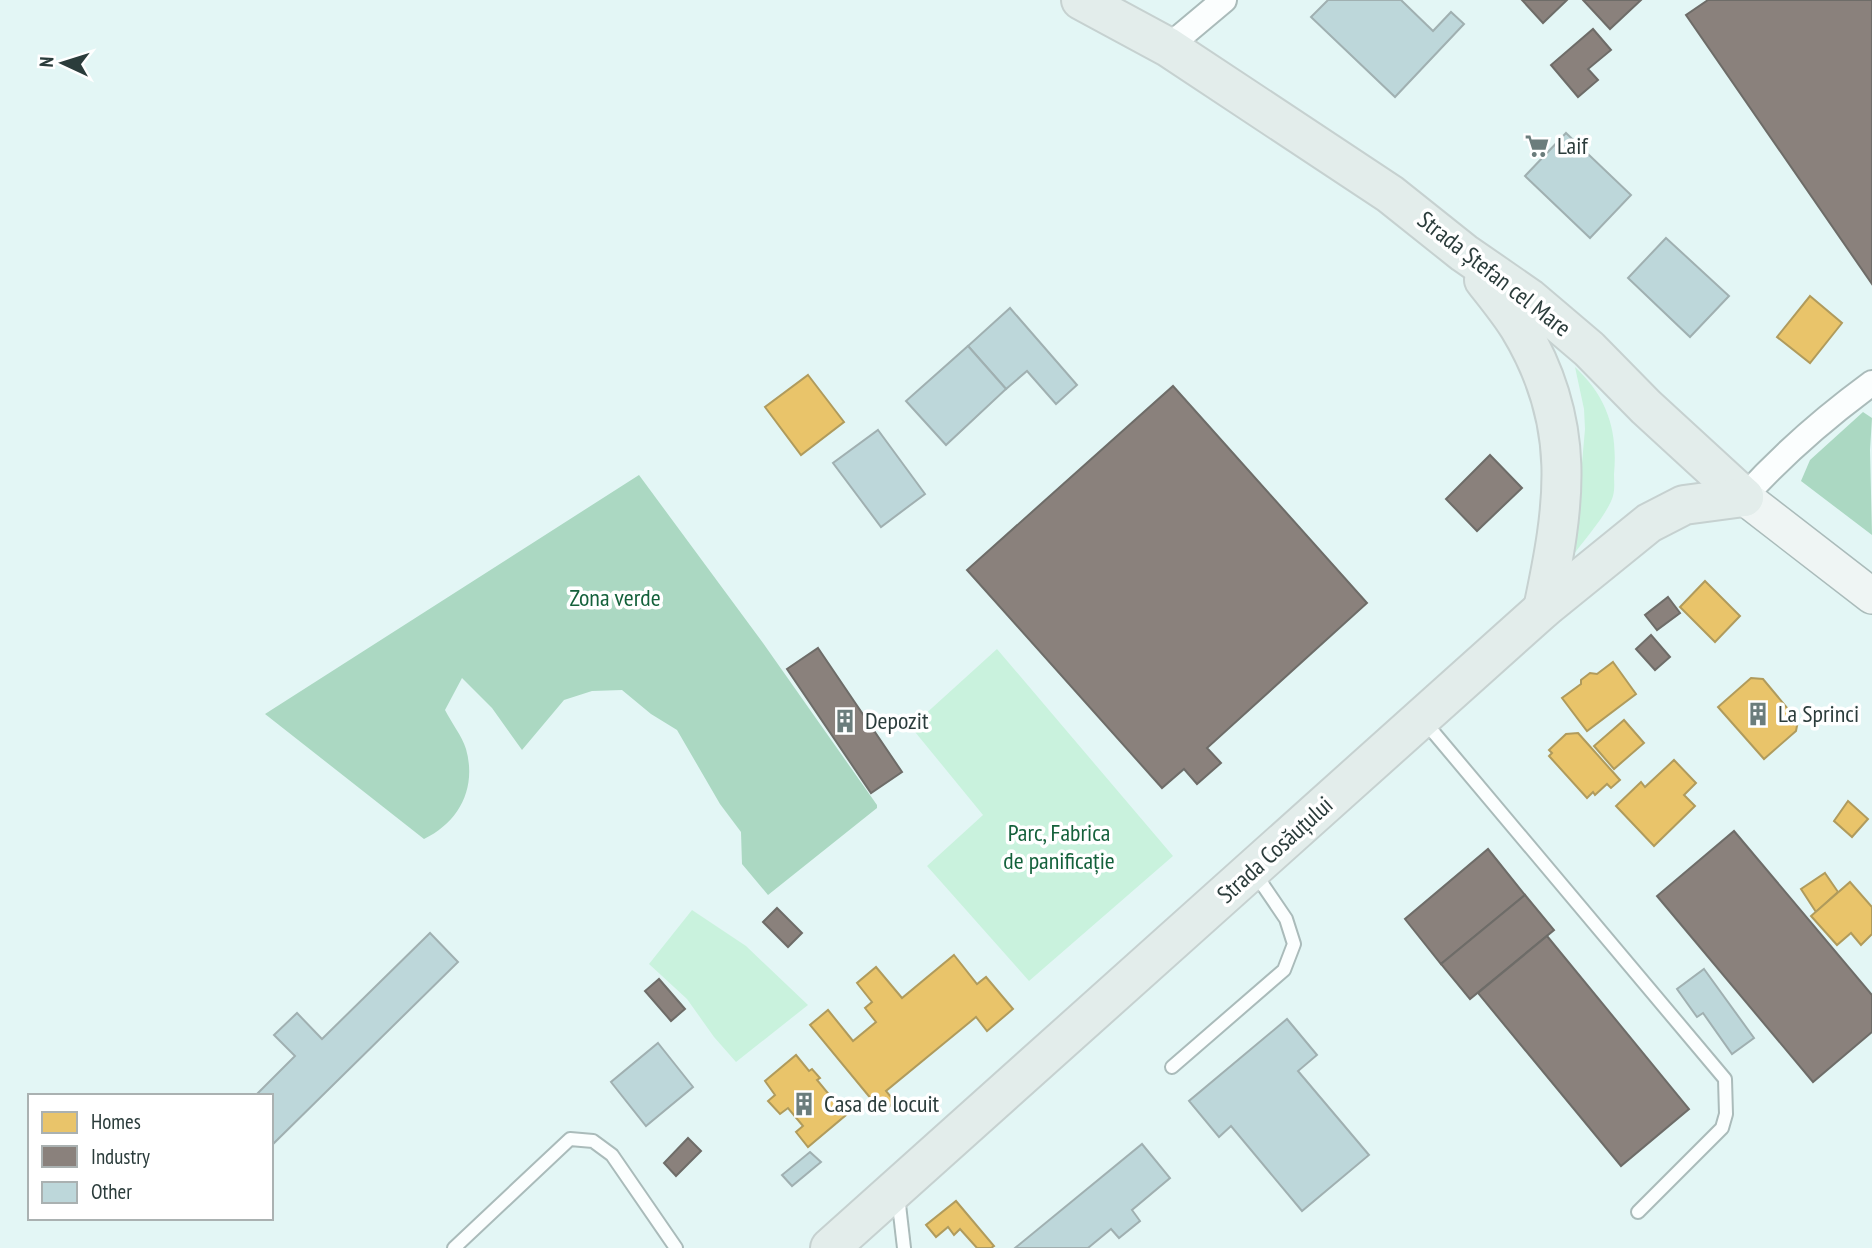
<svg xmlns="http://www.w3.org/2000/svg" width="1872" height="1248" viewBox="0 0 1872 1248" font-family="'PT Sans Narrow',sans-serif">
  <rect width="100%" height="100%" fill="#e3f6f5"/>
  <g fill="#c9f2dd">
    <path d="M1575 367C1607 397 1618 430 1614 474 1614 481 1615 489 1613 496 1608 513 1585 539 1574 554L1585 429 1584 409Z"/>
    <path d="M997 649 1173 856 1029 981 927 866 983 815 911 727Z"/>
    <path d="M692 910 746 946 808 1005 736 1062 714 1037 687 999 649 964Z"/>
  </g>
  <g fill="#abd8c2">
    <path d="M1863 412 1872 418 1870 450 1872 535 1801 481 1810 460Z"/>
    <path d="M639 475 763 643 877 805V808L768 895 742 864 741 832 720 804 677 730 651 714 622 690 592 691 564 700 522 750 492 708 462 678 445 710C451 722 462 736 466 749 477 788 459 822 424 839L265 714Z"/>
  </g>
  <g fill="#e9c46a" stroke="#b09b5c" stroke-width="2">
    <path d="M1810 296 1842 323 1810 363 1777 337Z"/>
    <path d="M808 375 844 422 801 455 765 407Z"/>
    <path d="M1705 581 1740 616 1715 642 1680 607Z"/>
    <path d="M1613 662 1636 694 1587 731 1562 698 1581 684V680L1590 673 1597 674Z"/>
    <path d="M1751 678 1763 679 1798 721 1796 731 1764 759 1718 707Z"/>
    <path d="M1624 720 1644 743 1614 769 1594 746Z"/>
    <path d="M1578 733 1620 780 1611 788 1607 784 1595 795 1593 792 1587 798 1549 756 1552 753 1549 750 1566 734Z"/>
    <path d="M1674 760 1696 783 1684 795 1695 806 1654 846 1616 806 1641 782 1645 787Z"/>
    <path d="M1848 801 1868 819 1852 837 1834 821Z"/>
    <path d="M1825 873 1838 892 1816 912 1801 889Z"/>
    <path d="M1850 882 1872 907V934L1861 945 1851 933 1837 945 1811 916Z"/>
    <path d="M954 955 977 984 986 977 1013 1009 987 1031 976 1017 886 1091 895 1102 882 1112 810 1025 828 1010 853 1041 876 1022 865 1008 872 1002 857 983 876 967 902 998Z"/>
    <path d="M796 1055 809 1071 812 1069 820 1078 817 1080 846 1115 808 1147 796 1132 803 1126 788 1108 780 1114 768 1101 775 1095 765 1081Z"/>
    <path d="M956 1201 994 1246 991 1248H977L960 1229 954 1235 948 1227 936 1237 926 1225Z"/>
  </g>
  <g fill="#8a817c" stroke="#6e6c68" stroke-width="2">
    <path d="M1522 0H1567L1543 23Z"/>
    <path d="M1583 0H1641L1610 29Z"/>
    <path d="M1708 0H1872V284L1686 15Z"/>
    <path d="M1593 29 1611 50 1588 69 1598 80 1578 97 1551 65Z"/>
    <path d="M1173 386 1367 603 1207 748 1221 763 1197 784 1184 769 1162 788 967 570Z"/>
    <path d="M1490 455 1522 488 1477 531 1446 499Z"/>
    <path d="M1668 597 1680 613 1657 630 1645 615Z"/>
    <path d="M1651 635 1670 657 1655 670 1636 649Z"/>
    <path d="M818 648 902 772 871 793 787 669Z"/>
    <path d="M1734 831 1872 995V1032L1813 1082 1657 896Z"/>
    <path d="M1488 849 1525 895 1441 964 1405 919Z"/>
    <path d="M1525 895 1554 930 1470 999 1441 964Z"/>
    <path d="M777 908 802 933 788 947 763 922Z"/>
    <path d="M1547 936 1689 1109 1621 1166 1478 993Z"/>
    <path d="M659 979 685 1009 671 1021 645 991Z"/>
    <path d="M688 1138 701 1151 676 1176 664 1163Z"/>
  </g>
  <g fill="#bdd7da" stroke="#a0b0b1" stroke-width="2">
    <path d="M1328 0H1401L1433 31 1451 12 1464 24 1395 97 1311 17Z"/>
    <path d="M1566 133 1631 195 1590 238 1525 176Z"/>
    <path d="M1666 238 1729 296 1690 337 1628 278Z"/>
    <path d="M1010 308 1077 385 1056 404 1027 371 1006 389 968 346Z"/>
    <path d="M968 346 1006 389 946 445 906 401Z"/>
    <path d="M878 430 925 494 881 527 833 463Z"/>
    <path d="M430 933 458 962 271 1146V1096H255L295 1056 274 1035 297 1013 322 1039Z"/>
    <path d="M1704 969 1754 1038 1732 1054 1703 1013 1697 1017 1677 989Z"/>
    <path d="M1287 1019 1317 1055 1298 1071 1369 1155 1302 1211 1231 1126 1219 1137 1189 1101Z"/>
    <path d="M658 1043 693 1087 646 1126 611 1082Z"/>
    <path d="M1142 1144 1170 1178 1132 1210 1140 1221 1119 1238 1111 1229 1088 1248H1015Z"/>
    <path d="M810 1152 821 1162 792 1186 782 1175Z"/>
  </g>
  <g fill="none" stroke-linecap="round" stroke-linejoin="round">
    <g stroke="#aabbba" stroke-width="16">
      <g id="service">
        <path d="M1424 721 1725 1079 1726 1114 1722 1128 1638 1212"/>
        <path d="M1172 1067 1284 970 1294 944 1286 919 1254 872"/>
        <path d="M898 1196 904 1248"/>
        <path d="M454 1248 570 1139 593 1141 612 1155 676 1248"/>
      </g>
    </g>
    <g stroke="#aabbba" stroke-width="28">
      <g id="minor">
        <path d="M1168 47 1224 0"/>
        <path d="M1744 497C1782 455 1827 416 1872 383"/>
      </g>
    </g>
    <g stroke="#aabbba" stroke-width="38">
      <path id="secondary" d="M1744 497 1872 596"/>
    </g>
    <g stroke="#c6d1d0" stroke-width="42">
      <g id="primary">
        <path d="M1081 0 1168 47 1390 194 1464 253 1529 298 1589 349 1646 407 1744 497"/>
        <path d="M1484 280C1496 295 1509 311 1519 327 1578 424 1565 505 1543 609"/>
        <path d="M830 1248 1543 609 1649 523 1684 505 1744 497"/>
      </g>
    </g>
    <use href="#service" stroke="#fbfefe" stroke-width="12"/>
    <use href="#minor" stroke="#fbfefe" stroke-width="24"/>
    <use href="#secondary" stroke="#eff5f4" stroke-width="35"/>
    <use href="#primary" stroke="#e3edeb" stroke-width="38"/>
  </g>
  <defs>
    <g id="supermarket-bare" transform="scale(1.89)"><path d="M-6-5.5h2.5l.6 2H6L4.5 2H-2.5L-4.4-4H-6ZM-1.5 3.2a1.3 1.3 0 1 0 .1 0ZM3 3.2a1.3 1.3 0 1 0 .1 0Z" fill="#6b7d7c" stroke="#fff" stroke-width="2.5" paint-order="stroke"/></g>
    <g id="building-bare" transform="scale(1.89)"><path d="M-4-6H4V6H1V3H-1V6H-4ZM-2.5-4.3h1.7v1.8h-1.7ZM.8-4.3h1.7v1.8H.8ZM-2.5-1h1.7V.8h-1.7ZM.8-1h1.7V.8H.8Z" fill="#6b7d7c" stroke="#fff" stroke-width="2.5" paint-order="stroke"/></g>
  </defs>
  <g fill-rule="evenodd">
    <use href="#supermarket-bare" x="1537" y="146"/>
    <use href="#building-bare" x="1758" y="714"/>
    <use href="#building-bare" x="845" y="721"/>
    <use href="#building-bare" x="804" y="1104"/>
  </g>
  <g text-anchor="middle" stroke-width="7" stroke-linejoin="round" paint-order="stroke">
    <g font-size="24" fill="#2b3c3b" stroke="#fff" text-anchor="start">
      <text x="1557" y="154">Laif</text>
      <text x="1778" y="722">La Sprinci</text>
      <text x="865" y="729">Depozit</text>
      <text x="824" y="1112">Casa de locuit</text>
    </g>
    <g font-size="24" fill="#2b3c3b" stroke="#fff">
      <text transform="translate(1494 274) rotate(38)" y="8">Strada Ștefan cel Mare</text>
      <text transform="translate(1275 850) rotate(-42)" y="8">Strada Cosăuțului</text>
    </g>
    <g font-size="24" fill="#14613b" stroke="#fff">
      <text x="615" y="606">Zona verde</text>
      <text x="1059" y="841">Parc, Fabrica<tspan x="1059" dy="28">de panificație</tspan></text>
    </g>
  </g>
  <rect x="28" y="1094" width="245" height="126" fill="#ffffff" stroke="#aab1b1" stroke-width="2"/>
  <rect x="42" y="1112" width="35" height="21" fill="#e9c46a" stroke="#aab1b1" stroke-width="2"/>
  <text x="91" y="1129" font-size="21" fill="#2b3c3b">Homes</text>
  <rect x="42" y="1146" width="35" height="21" fill="#8a817c" stroke="#aab1b1" stroke-width="2"/>
  <text x="91" y="1164" font-size="21" fill="#2b3c3b">Industry</text>
  <rect x="42" y="1182" width="35" height="21" fill="#bdd7da" stroke="#aab1b1" stroke-width="2"/>
  <text x="91" y="1199" font-size="21" fill="#2b3c3b">Other</text>
  <g transform="translate(63 63) rotate(274)" stroke="#ffffff" stroke-width="5" paint-order="stroke">
  <path d="M0-5L12 26L0 18L-12 26Z" fill="#2b3c3b"/>
  <text y="-10" font-size="19" font-weight="bold" text-anchor="middle" fill="#2b3c3b">N</text>
  </g>
</svg>
